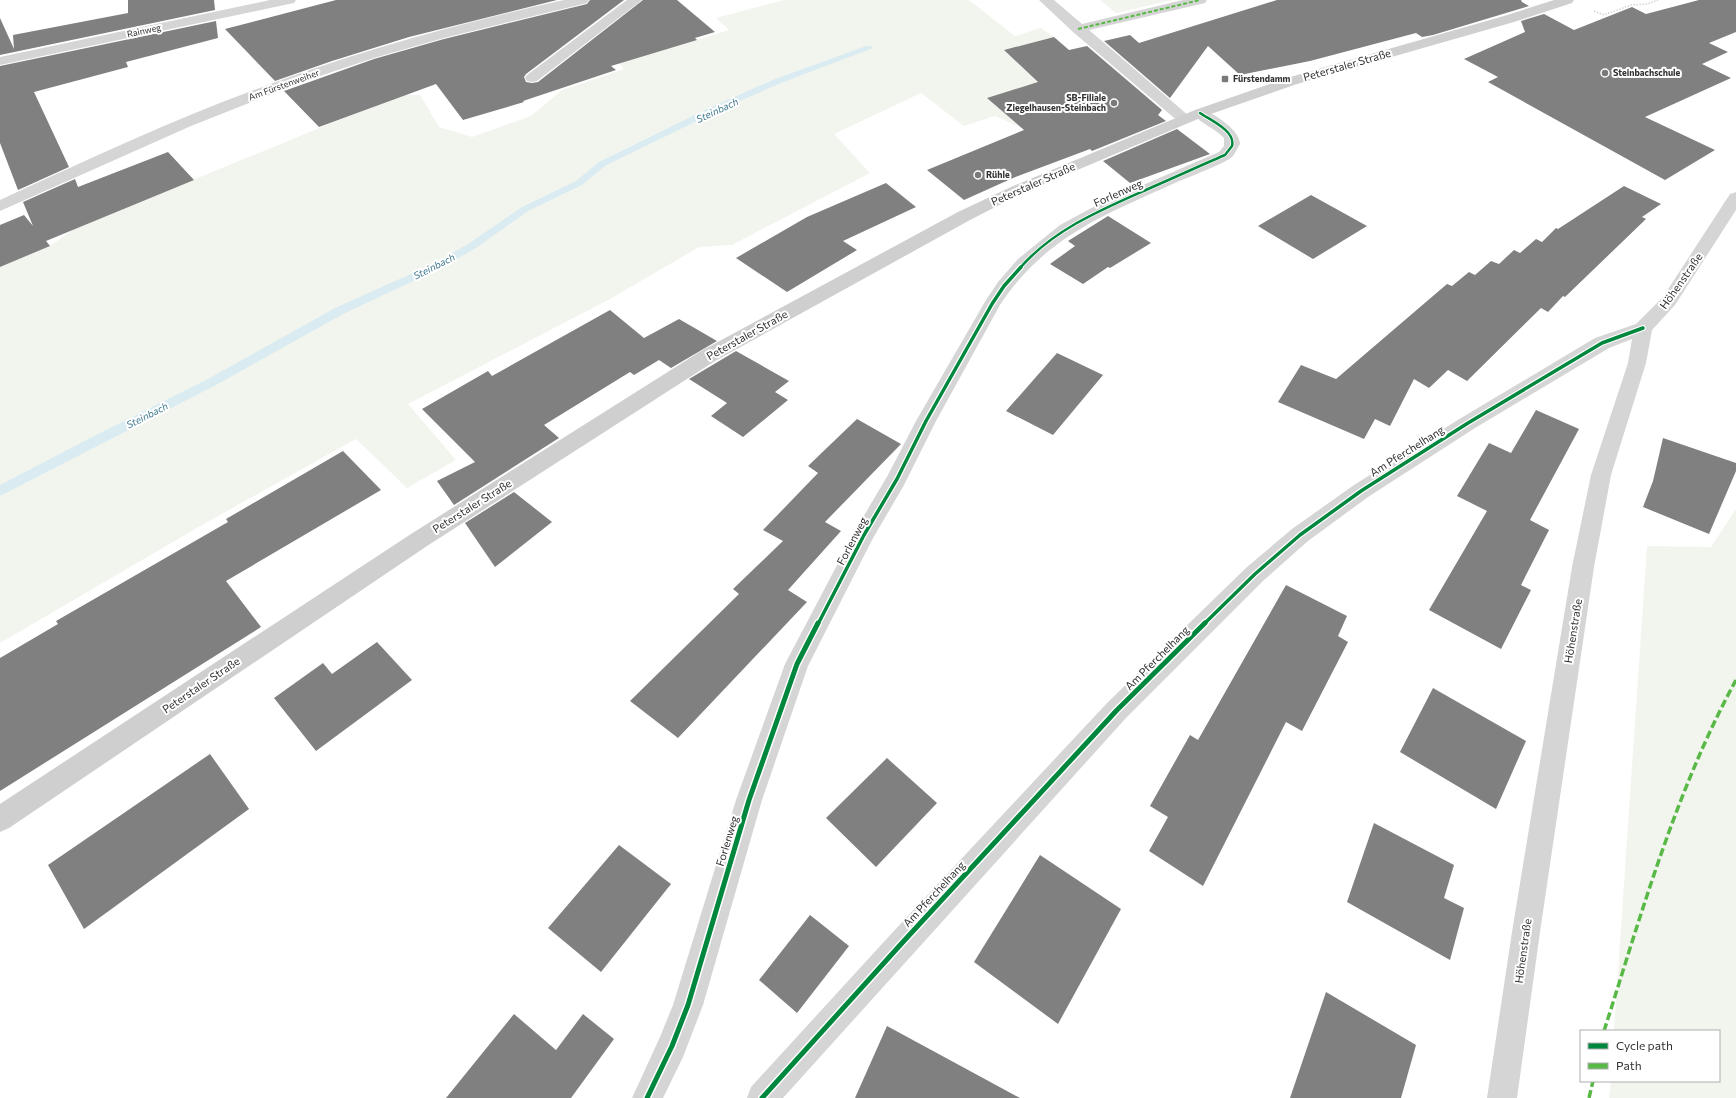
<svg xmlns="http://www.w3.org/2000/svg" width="1736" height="1098" viewBox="0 0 1736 1098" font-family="Commissioner,sans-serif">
  <rect width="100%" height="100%" fill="#fff"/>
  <g fill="#f2f5ed">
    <path d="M784 0H969L1015 36 1041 28 1054 37 1004 50 1043 87 1029 131 995 116 964 126 921 93 834 134 870 173 732 245 699 247 610 299 408 404 456 460 407 488 356 439 202 525 0 643V267L50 246 74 229 334 122 405 95H420L439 127 472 137 531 116 562 90 624 69 614 57 670 37 679 45 729 30 716 18Z"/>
    <path d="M1100 0H1172L1116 13Z"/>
    <path d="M1736 509V1098H1609L1611 1081H1719V1031H1614L1647 546 1711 547Z"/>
  </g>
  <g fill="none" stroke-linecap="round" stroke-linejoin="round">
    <path fill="#dbebf2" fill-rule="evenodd" d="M866 46H872L873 48 781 83 715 112 605 166 582 185 528 211 476 248 439 269 343 314 216 385 0 496V485L94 436 208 379 335 308 431 265 468 244 522 207 576 181 599 162 709 108 775 79Z"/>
  </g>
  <g fill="#808080">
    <path d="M128 0H214L215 10 0 55V18L14 49 13 35 128 13Z"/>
    <path d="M336 0H557L409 37 332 61 275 81 225 29Z"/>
    <path d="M590 0H624L526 74 524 77 526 82 532 83 538 82 643 0H677L715 32 695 38 697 40 611 66 616 70 523 101 524 102 463 120 436 84 319 127 284 91 374 59 444 39 587 4Z"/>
    <path d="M1277 0H1521L1522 2 1529 6 1433 35 1422 37 1416 33 1310 61 1240 75 1208 46 1170 98 1104 41 1130 35 1139 43Z"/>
    <path d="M1699 0H1736V32L1709 43 1728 52 1702 64 1731 78 1645 117 1715 150 1665 180 1488 82 1498 77 1464 59 1525 32 1521 21 1544 14 1574 30 1632 7 1646 14Z"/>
    <path d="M216 21 218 38 126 62 128 67 34 92 69 167 18 190 0 143V66Z"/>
    <path d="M1054 37 1069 50 1087 46 1162 110 1158 115 1166 121 1092 151 1090 149 1013 178 964 200 927 170 1024 130 987 98 1038 82 1004 50Z"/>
    <path d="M1177 129 1210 154 1130 183 1103 161Z"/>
    <path d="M168 152 194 180 46 241 50 246 0 267V225L24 215 33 226 23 202 75 179 78 187Z"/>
    <path d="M886 183 916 207 843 241 857 250 787 292 736 258 807 217Z"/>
    <path d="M1624 186 1661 204 1642 217 1646 219 1565 297 1563 296 1548 312 1541 308 1467 381 1448 370 1429 388 1414 379 1390 426 1375 419 1364 439 1278 402 1301 365 1336 379 1447 284 1452 286 1469 272 1475 275 1491 261 1499 264 1514 250 1520 253 1536 239 1542 242 1556 228 1558 229Z"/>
    <path d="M1311 195 1367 226 1313 259 1258 226Z"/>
    <path d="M1108 216 1151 243 1110 268 1108 267 1083 284 1050 264 1075 246 1068 241Z"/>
    <path d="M610 310 644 338 679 319 717 341 671 368 659 360 634 375 630 372 544 425 559 438 454 505 437 481 475 462 422 409 488 371 492 376Z"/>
    <path d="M736 351 789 381 775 392 788 400 743 437 711 416 727 403 689 379Z"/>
    <path d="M1057 353 1103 375 1053 435 1006 411Z"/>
    <path d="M1536 410 1579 429 1530 520 1549 530 1521 585 1531 590 1501 649 1429 610 1487 511 1457 496 1489 443 1511 453Z"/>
    <path d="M857 419 901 444 825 522 841 531 788 590 807 602 678 738 630 701 739 594 733 589 783 541 763 530 818 473 808 466Z"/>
    <path d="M1663 438 1736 463V471L1709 534 1643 507 1653 481Z"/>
    <path d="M343 451 381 490 226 581 261 627 0 791V658L58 624 56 621 228 522 226 519Z"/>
    <path d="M514 492 552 522 495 567 465 523Z"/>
    <path d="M1286 585 1347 616 1338 636 1348 642 1302 731 1286 722 1203 886 1149 851 1168 817 1150 806 1190 735 1198 740Z"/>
    <path d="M377 642 412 680 316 751 274 698 323 663 332 674Z"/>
    <path d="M1433 688 1526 741 1496 809 1400 752Z"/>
    <path d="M210 754 249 809 84 929 48 865Z"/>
    <path d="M887 758 937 803 876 867 826 818Z"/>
    <path d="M1374 823 1454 865 1444 898 1464 908 1450 960 1347 902Z"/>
    <path d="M619 845 671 884 601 972 548 928Z"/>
    <path d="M1040 855 1121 909 1058 1024 974 962Z"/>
    <path d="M810 915 849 946 797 1013 759 980Z"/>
    <path d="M1326 992 1416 1045 1401 1098H1290Z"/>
    <path d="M514 1014 556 1050 583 1014 614 1039 571 1098H446Z"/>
    <path d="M887 1026 1020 1098H855Z"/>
  </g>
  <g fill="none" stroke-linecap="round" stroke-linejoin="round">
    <path stroke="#d5d5d5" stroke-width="1.5" stroke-dasharray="1.5 1.5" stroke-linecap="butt" d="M1594 11 1604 15 1631 5 1647 4 1658 0"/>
    <g fill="#d5d5d5" fill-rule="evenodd">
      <path d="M270 0H296L294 3 289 4 0 65V57Z"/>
      <path d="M564 0H589L587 3 444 38 374 58 305 81 191 126 0 211V200C85 161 170 121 257 89 357 51 460 23 564 0Z"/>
      <path d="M627 0H642L537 81 532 82 527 81 525 78 527 75Z"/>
      <path d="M1039 0H1054L1082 24 1183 0H1207L1205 3 1089 30 1189 116 1192 119 1189 122 1184 124 1179 122 1073 32Z"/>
      <path d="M1200 109C1213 112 1240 130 1240 144L1233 156C1225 164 1188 177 1175 183 1104 215 1045 237 1000 305L936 421 904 485 872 540 808 666 762 800 703 1005 683 1057 663 1098H632L660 1037 673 1005 736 800 785 664 856 529 888 475 916 421 986 300 998 282 1018 259 1060 225 1097 205 1219 152 1224 146V138C1215 128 1200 124 1193 113L1195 110Z"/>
      <path d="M1736 192V210L1675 305 1652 330 1646 363 1611 475 1594 567 1540 932 1517 1098H1487L1512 932 1572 567 1591 475 1628 363 1632 339 1609 348 1475 428 1368 497 1308 541 1263 581 1126 718 783 1098H747L751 1087 892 933 1108 702 1247 567 1292 529 1354 485 1461 418 1595 338 1636 324 1663 297 1730 194Z"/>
    </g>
    <path fill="#cfcfcf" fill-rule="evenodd" d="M1554 0H1574L1572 3 1514 22 1297 84 1205 116 1023 193 970 220 715 361 427 546 9 828 0 832V804L411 534 701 351 958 212 1011 187 1195 110 1287 78 1504 16Z"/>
    <path stroke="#58b947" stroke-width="2" stroke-dasharray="4 2" stroke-linecap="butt" d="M1078 29 1200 0"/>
    <g stroke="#58b947" stroke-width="3.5" stroke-dasharray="8 3.5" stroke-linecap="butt">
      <path d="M1604 1031C1642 912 1676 790 1736 680"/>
      <path d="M1589 1098 1593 1081"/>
    </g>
    <g stroke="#fff" stroke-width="4">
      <path id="cycleway-far2" d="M1020 268C1052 231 1098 211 1141 192 1169 180 1197 167 1225 155L1232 146C1236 131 1210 120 1200 113"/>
    </g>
    <g stroke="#fff" stroke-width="6">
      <g id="cycleway-far1">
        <path d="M818 624 864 535 897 479 926 421 992 304 1004 286 1021 267"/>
        <path d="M1204 624 1255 574 1300 535 1361 491 1468 423 1602 343 1643 328"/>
      </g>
    </g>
    <g stroke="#fff" stroke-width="8">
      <g id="cycleway">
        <path d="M647 1098 672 1046 688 1005 749 800 797 664 818 623"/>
        <path d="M762 1098 902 943 1117 710 1205 623"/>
      </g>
    </g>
    <use href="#cycleway-far2" stroke="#00873e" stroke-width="2.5"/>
    <use href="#cycleway-far1" stroke="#00873e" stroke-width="3.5"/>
    <use href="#cycleway" stroke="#00873e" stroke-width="5"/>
  </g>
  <g fill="#797979" stroke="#fff" stroke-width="1.5">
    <circle cx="1605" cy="73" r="4"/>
    <rect x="1221" y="75" width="8" height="8" rx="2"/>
    <circle cx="1114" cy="103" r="4"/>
    <circle cx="978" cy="175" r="4"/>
  </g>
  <g text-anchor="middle" stroke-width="4" stroke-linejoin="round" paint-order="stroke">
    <g font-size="9" fill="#313131" stroke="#fff">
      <text transform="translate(144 31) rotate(-12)" y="3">Rainweg</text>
      <text transform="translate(284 85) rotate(-20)" y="3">Am Fürstenweiher</text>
    </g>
    <g font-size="9" font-weight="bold" fill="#313131" stroke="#fff" text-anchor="start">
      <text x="1613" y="76">Steinbachschule</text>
      <text x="1233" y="82">Fürstendamm</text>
      <text x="1106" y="101" text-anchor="end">SB-Filiale<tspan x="1106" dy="10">Ziegelhausen-Steinbach</tspan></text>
      <text x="986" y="178">Rühle</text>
    </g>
    <g font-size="10" font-style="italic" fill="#407a91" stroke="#fff">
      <text transform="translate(717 110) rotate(-25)" y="4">Steinbach</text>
      <text transform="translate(434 266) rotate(-27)" y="4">Steinbach</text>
      <text transform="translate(147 415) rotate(-27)" y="4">Steinbach</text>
    </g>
    <g font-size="11" fill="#313131" stroke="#fff">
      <text transform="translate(1347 65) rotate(-16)" y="4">Peterstaler Straße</text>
      <text transform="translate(1033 184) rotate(-24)" y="4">Peterstaler Straße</text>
      <text transform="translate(1118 193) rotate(-24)" y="4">Forlenweg</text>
      <text transform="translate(1681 281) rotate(-55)" y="4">Höhenstraße</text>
      <text transform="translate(747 335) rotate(-29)" y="4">Peterstaler Straße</text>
      <text transform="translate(1407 451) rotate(-32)" y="4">Am Pferchelhang</text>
      <text transform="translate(472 506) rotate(-32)" y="4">Peterstaler Straße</text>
      <text transform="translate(852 541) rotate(-62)" y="4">Forlenweg</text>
      <text transform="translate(1573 631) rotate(-81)" y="4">Höhenstraße</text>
      <text transform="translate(1157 658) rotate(-45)" y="4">Am Pferchelhang</text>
      <text transform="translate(201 685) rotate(-34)" y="4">Peterstaler Straße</text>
      <text transform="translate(727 841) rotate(-73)" y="4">Forlenweg</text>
      <text transform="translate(934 894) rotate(-47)" y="4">Am Pferchelhang</text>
      <text transform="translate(1523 951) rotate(-82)" y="4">Höhenstraße</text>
    </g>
  </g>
  <rect x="1580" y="1030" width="140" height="52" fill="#ffffff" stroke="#adadad"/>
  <rect x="1588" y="1043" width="20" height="6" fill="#00873e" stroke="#adadad"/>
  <text x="1616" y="1050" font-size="12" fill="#313131">Cycle path</text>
  <rect x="1588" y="1063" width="20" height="6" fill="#58b947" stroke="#adadad"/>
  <text x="1616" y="1070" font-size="12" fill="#313131">Path</text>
</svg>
